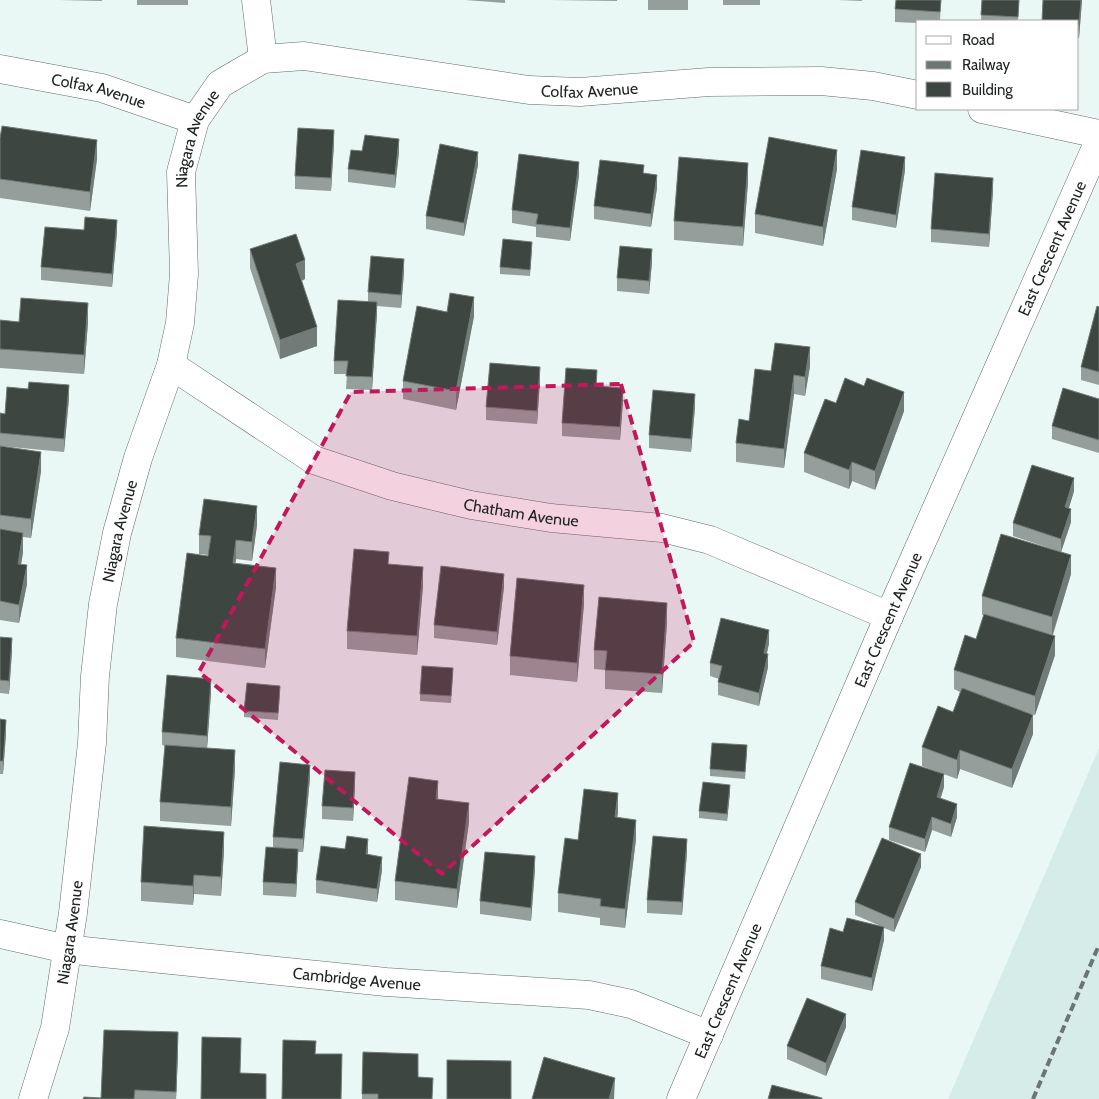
<svg xmlns="http://www.w3.org/2000/svg" width="1099" height="1099" viewBox="0 0 1099 1099" font-family="Cabin,sans-serif">
  <rect width="100%" height="100%" fill="#eaf8f5"/>
  <path fill="#d6ece9" d="M1099 748V1099H948Z"/>
  <g fill="none" stroke-linecap="round" stroke-linejoin="round">
    <g stroke="#606b69" stroke-width="29">
      <g id="street">
        <path d="M256 0 263 59"/>
        <path id="s1" d="M0 69 102 88 195 120"/>
        <path d="M982 109 1099 134"/>
        <path id="s2" d="M171 365 314 460 392 486 471 505 551 518 662 528 710 540 889 616"/>
        <path id="s3" d="M0 934 67 949 93 952 386 982 589 995 631 1004 709 1035"/>
        <path id="s4" d="M33 1099 55 1028 73 913 92 743 95 676 103 604 117 533 138 458 171 365 180 323 184 274 181 172 195 120 220 84 263 59 304 56 529 90 580 92 709 82 821 81 873 86 918 95"/>
        <path id="s5" d="M681 1099 889 616 1099 141"/>
      </g>
    </g>
    <use href="#street" stroke="#fff" stroke-width="28"/>
    <path stroke="#6c7573" stroke-width="4" stroke-dasharray="8 4" stroke-linecap="butt" d="M1033 1099 1099 945"/>
  </g>
  <g fill="#949f9b">
    <path d="M58 0H102V1Z"/>
    <rect x="137" y="0" width="51" height="5"/>
    <path d="M465 0H505V3Z"/>
    <path d="M550 0H617V1Z"/>
    <rect x="648" y="0" width="40" height="10"/>
    <rect x="723" y="0" width="37" height="5"/>
    <path d="M838 0H862V1Z"/>
    <path d="M941 0 940 21H918V23L895 22V9Z"/>
    <path d="M982 0H1019L1018 21H981Z"/>
    <path d="M1043 0H1082L1079 38H1078V21Z"/>
    <path d="M0 138 97 159 90 211 0 198Z"/>
    <path d="M334 143 331 191 295 189V176Z"/>
    <path d="M362 151 399 152 395 188 348 182V169Z"/>
    <path d="M478 165 464 236 426 229V216Z"/>
    <path d="M837 169 823 246 755 233V214Z"/>
    <path d="M905 170 896 228 852 220V207Z"/>
    <path d="M644 173 657 188 651 227 594 219V206Z"/>
    <path d="M579 175 570 241 536 237V227L512 223V210Z"/>
    <path d="M748 182 743 246 674 240V221Z"/>
    <path d="M993 191 989 247 931 242V229Z"/>
    <path d="M84 230 117 232 112 287 41 280V267Z"/>
    <path d="M532 248 530 276 500 274V267Z"/>
    <path d="M250 249 305 279 302 281 317 346 280 359 250 268Z"/>
    <path d="M652 262 649 294 617 291V278Z"/>
    <path d="M404 272 401 308 377 306 372 390 346 389 347 374H334V361L368 302V292Z"/>
    <path d="M1099 307V385L1081 380V367Z"/>
    <path d="M447 312 474 316 456 410 403 399V381Z"/>
    <path d="M0 320 19 322H88L84 374 0 368Z"/>
    <path d="M810 366 805 396 794 394 784 468 736 462V443L749 421 771 371Z"/>
    <path d="M540 380 537 424 486 420V407Z"/>
    <path d="M597 386 623 401 620 440 562 436V423Z"/>
    <path d="M69 398 64 452 0 446V413L5 414Z"/>
    <path d="M1099 399V453L1052 439V426Z"/>
    <path d="M836 403 904 411 875 490 852 481 849 489 804 472V453Z"/>
    <path d="M695 407 691 452 649 448V435Z"/>
    <path d="M0 446 41 471 31 538 23 537V552L21 564 27 584 19 623 0 620Z"/>
    <path d="M1074 491 1069 508 1071 522 1061 552 1013 536V523Z"/>
    <path d="M257 525 252 561 236 559 235 563 276 587 265 668 176 657V638L208 556 209 555 199 554V535Z"/>
    <path d="M1071 574 1053 635 1055 655 1035 715 1026 713 1033 734 1012 788 960 769 957 779 922 766V747L953 712 960 692 954 689V670L976 639 984 615H982V596Z"/>
    <path d="M423 586 417 655 347 649V631Z"/>
    <path d="M504 587 497 645 434 638V625Z"/>
    <path d="M584 604 577 682 510 675V656Z"/>
    <path d="M667 622 662 693 605 689V670L594 669V650Z"/>
    <path d="M0 637 12 651 9 694 0 693Z"/>
    <path d="M769 643 767 653 768 667 759 706 718 695V682L719 679 710 676V663Z"/>
    <path d="M453 674 451 703 420 701V694Z"/>
    <path d="M211 692 207 748 235 769 231 826 160 821V802L165 746 162 745V732Z"/>
    <path d="M280 693 278 720 244 717V711Z"/>
    <path d="M0 719 6 733 3 774H0Z"/>
    <path d="M747 752 745 779 710 776V769Z"/>
    <path d="M310 778 303 852H298L296 897 263 895V882L273 847V837Z"/>
    <path d="M355 785 353 821 322 819V806Z"/>
    <path d="M944 787 940 799 957 817 951 837 932 830 925 852 889 840V827Z"/>
    <path d="M730 792 727 821 699 818V811Z"/>
    <path d="M438 799 469 822 457 908 395 900V881Z"/>
    <path d="M618 812 617 817 636 839 625 928 600 925V918L558 912V893L578 840Z"/>
    <path d="M224 851 221 896 194 894 193 905 141 901V882Z"/>
    <path d="M687 852 682 915 647 913V900Z"/>
    <path d="M368 855 382 870 377 902 316 893V880Z"/>
    <path d="M921 867 894 932 884 928V940L872 991 821 979V966L843 932 883 927 855 915V902Z"/>
    <path d="M535 869 531 921 480 914V901Z"/>
    <path d="M846 1027 826 1076 787 1059V1046Z"/>
    <path d="M178 1051 176 1099H83L101 1098Z"/>
    <path d="M363 1052 418 1077 432 1099H362Z"/>
  </g>
  <g fill="#717b77">
    <path d="M1081 0H1082L1079 38V25Z"/>
    <path d="M334 130V143L331 191V178Z"/>
    <path d="M399 139V152L395 188V175Z"/>
    <path d="M97 140V159L90 211V192Z"/>
    <path d="M837 150V169L823 246V227Z"/>
    <path d="M478 152V165L464 236V223Z"/>
    <path d="M905 157V170L896 228V215Z"/>
    <path d="M579 162V175L570 241V228Z"/>
    <path d="M748 163V182L743 246V227Z"/>
    <path d="M657 175V188L651 227V214Z"/>
    <path d="M993 178V191L989 247V234Z"/>
    <path d="M117 220V232L112 287V274Z"/>
    <path d="M652 249V262L649 294V281Z"/>
    <path d="M404 259V272L401 308V295Z"/>
    <path d="M305 260V279L296 282V264Z"/>
    <path d="M474 297V316L456 410V391Z"/>
    <path d="M377 302V315L372 390V377Z"/>
    <path d="M88 303V322L84 374V355Z"/>
    <path d="M317 327V346L280 359V340Z"/>
    <path d="M810 347V366L805 396V377Z"/>
    <path d="M540 367V380L537 424V411Z"/>
    <path d="M794 375V394L784 468V449Z"/>
    <path d="M69 385V398L64 452V439Z"/>
    <path d="M623 388V401L620 440V427Z"/>
    <path d="M904 392V411L875 490V471Z"/>
    <path d="M695 394V407L691 452V439Z"/>
    <path d="M41 452V471L31 538V519Z"/>
    <path d="M852 462V481L849 489V470Z"/>
    <path d="M1074 478V491L1065 520V507Z"/>
    <path d="M257 506V525L252 561V542Z"/>
    <path d="M1071 509V522L1061 552V539Z"/>
    <path d="M23 533V552L18 583V564Z"/>
    <path d="M236 540V559L233 582V563Z"/>
    <path d="M1071 555V574L1052 636V617Z"/>
    <path d="M27 565V584L19 623V605Z"/>
    <path d="M423 567V586L417 655V636Z"/>
    <path d="M276 568V587L265 668V649Z"/>
    <path d="M504 574V587L497 645V632Z"/>
    <path d="M584 585V604L577 682V663Z"/>
    <path d="M667 603V622L662 693V674Z"/>
    <path d="M769 630V643L764 666V653Z"/>
    <path d="M1055 636V655L1035 715V696Z"/>
    <path d="M12 638V651L9 694V681Z"/>
    <path d="M768 654V667L759 706V693Z"/>
    <path d="M211 679V692L207 749V736Z"/>
    <path d="M1033 715V734L1012 788V769Z"/>
    <path d="M6 720V733L3 774V761Z"/>
    <path d="M235 750V769L231 826V807Z"/>
    <path d="M960 750V769L957 779V760Z"/>
    <path d="M310 765V778L303 852V839Z"/>
    <path d="M355 772V785L353 821V808Z"/>
    <path d="M944 774V787L937 810V797Z"/>
    <path d="M438 781V800L436 799Z"/>
    <path d="M730 785V792L727 821V814Z"/>
    <path d="M618 793V812L615 836V817Z"/>
    <path d="M469 803V822L457 908V889Z"/>
    <path d="M957 804V817L951 837V824Z"/>
    <path d="M932 817V830L925 852V839Z"/>
    <path d="M636 820V839L625 928V909Z"/>
    <path d="M224 832V851L221 896V877Z"/>
    <path d="M368 839V852L366 867V854Z"/>
    <path d="M687 839V852L682 915V902Z"/>
    <path d="M298 849V862L296 897V884Z"/>
    <path d="M921 854V867L894 932V919Z"/>
    <path d="M535 856V869L531 921V908Z"/>
    <path d="M382 857V870L377 902V889Z"/>
    <path d="M194 875V894L193 905V886Z"/>
    <path d="M884 927V940L872 991V978Z"/>
    <path d="M846 1014V1027L826 1076V1063Z"/>
    <path d="M178 1032V1051L176 1099V1092Z"/>
    <path d="M615 1078 614 1099H609Z"/>
  </g>
  <g fill="#3d4641" stroke="#717b77">
    <path d="M896 0H941L940 12 895 9Z"/>
    <path d="M982 0H1019L1018 17 981 15Z"/>
    <path d="M1043 0H1081L1079 25H1078V21H1042Z"/>
    <path d="M2 126 97 140 90 192 0 179V138Z"/>
    <path d="M298 128 334 130 331 178 295 176Z"/>
    <path d="M365 135 399 139 395 175 348 169 351 150 362 151Z"/>
    <path d="M769 137 837 150 823 227 755 214Z"/>
    <path d="M440 144 478 152 464 223 426 216Z"/>
    <path d="M861 150 905 157 896 215 852 207Z"/>
    <path d="M519 154 579 162 570 228 536 224 538 214 512 210Z"/>
    <path d="M679 157 748 163 743 227 674 221Z"/>
    <path d="M600 160 644 165 643 173 657 175 651 214 594 206Z"/>
    <path d="M935 173 993 178 989 234 931 229Z"/>
    <path d="M85 217 117 220 112 274 41 267 45 227 84 230Z"/>
    <path d="M296 234 305 260 296 264 317 327 280 340 250 249Z"/>
    <path d="M503 239 532 242 530 270 500 267Z"/>
    <path d="M620 246 652 249 649 281 617 278Z"/>
    <path d="M371 256 404 259 401 295 368 292Z"/>
    <path d="M450 293 474 297 456 391 403 381 417 306 447 312Z"/>
    <path d="M21 298 88 303 84 355 0 349V320L19 322Z"/>
    <path d="M338 300 377 302 372 377 346 376 348 361H334Z"/>
    <path d="M1097 306 1099 307V372L1081 367Z"/>
    <path d="M775 343 810 347 805 377 794 375 784 449 736 443 739 419 749 421 755 369 771 371Z"/>
    <path d="M490 363 540 367 537 411 486 407Z"/>
    <path d="M566 368 597 370 596 386 623 388 620 427 562 423Z"/>
    <path d="M845 378 864 386 867 378 904 392 875 471 852 462 849 470 804 453 825 399 836 403Z"/>
    <path d="M29 382 69 385 64 439 0 433V413L5 414 7 387 28 389Z"/>
    <path d="M1063 388 1099 399V440L1052 426Z"/>
    <path d="M653 390 695 394 691 439 649 435Z"/>
    <path d="M0 446 41 452 31 519 0 515Z"/>
    <path d="M1032 465 1074 478 1065 507 1071 509 1061 539 1013 523Z"/>
    <path d="M204 499 257 506 252 542 236 540 233 563 276 568 265 649 176 638 187 553 208 556 211 536 199 535Z"/>
    <path d="M0 529 23 533 18 564 27 565 19 605 0 601Z"/>
    <path d="M1001 534 1071 555 1052 617 982 596Z"/>
    <path d="M354 549 389 552 388 564 423 567 417 636 347 631Z"/>
    <path d="M441 566 504 574 497 632 434 625Z"/>
    <path d="M517 578 584 585 577 663 510 656Z"/>
    <path d="M599 597 667 603 662 674 605 670 607 651 594 650Z"/>
    <path d="M984 614 1055 636 1035 696 954 670 965 635 976 639Z"/>
    <path d="M721 618 769 630 764 653 768 654 759 693 718 682 722 666 710 663Z"/>
    <path d="M0 637 12 638 9 681 0 680Z"/>
    <path d="M422 666 453 668 451 696 420 694Z"/>
    <path d="M167 675 211 679 207 736 162 732Z"/>
    <path d="M247 683 280 686 278 713 244 711Z"/>
    <path d="M962 688 1033 715 1012 769 960 750 957 760 922 747 938 706 953 712Z"/>
    <path d="M0 719 6 720 3 761H0Z"/>
    <path d="M712 743 747 745 745 772 710 769Z"/>
    <path d="M165 745 235 750 231 807 160 802Z"/>
    <path d="M280 762 310 765 303 839 273 837Z"/>
    <path d="M910 763 944 774 937 797 957 804 951 824 932 817 925 839 889 827Z"/>
    <path d="M325 770 355 772 353 808 322 806Z"/>
    <path d="M409 777 438 781 436 799 469 803 457 889 395 881Z"/>
    <path d="M703 782 730 785 727 814 699 811Z"/>
    <path d="M584 789 618 793 615 817 636 820 625 909 600 906 601 899 558 893 565 838 578 840Z"/>
    <path d="M144 826 224 832 221 877 194 875 193 886 141 882Z"/>
    <path d="M347 836 368 839 366 854 382 857 377 889 316 880 321 846 345 849Z"/>
    <path d="M653 836 687 839 682 902 647 900Z"/>
    <path d="M882 838 921 854 894 919 855 902Z"/>
    <path d="M266 847 298 849 296 884 263 882Z"/>
    <path d="M485 852 535 856 531 908 480 901Z"/>
    <path d="M847 918 884 927 872 978 821 966 830 928 843 932Z"/>
    <path d="M807 998 846 1014 826 1063 787 1046Z"/>
    <path d="M104 1030 178 1032 176 1092 135 1090 134 1099H83L84 1097 101 1098Z"/>
    <path d="M202 1037 241 1038 240 1073 266 1074V1099H201Z"/>
    <path d="M283 1040 316 1041 315 1054H342L341 1099H282Z"/>
    <path d="M363 1052 418 1054V1077L433 1078 432 1099H378V1094H362Z"/>
    <path d="M544 1057 615 1078 609 1099H532Z"/>
    <path d="M447 1060 511 1061V1099H447Z"/>
    <path d="M772 1085 822 1098V1099H768Z"/>
  </g>
  <path fill="#c2185b" fill-opacity="0.2" stroke="#c2185b" stroke-width="4" stroke-dasharray="10 6" stroke-linejoin="round" d="M621 384 694 642 442 874 199 672 351 392Z"/>
  <g text-anchor="middle" stroke-width="5" stroke-linejoin="round" paint-order="stroke">
    <g font-size="16" fill="#1d2221" stroke="#fff">
      <text dy="6" stroke="none"><textPath href="#s4" startOffset="1421">Colfax Avenue</textPath></text>
      <text dy="6" stroke="none"><textPath href="#s1" startOffset="101">Colfax Avenue</textPath></text>
      <text dy="6" stroke="none"><textPath href="#s4" startOffset="981">Niagara Avenue</textPath></text>
      <text dy="6" stroke="none"><textPath href="#s5" startOffset="928">East Crescent Avenue</textPath></text>
      <text dy="6" stroke="none"><textPath href="#s2" startOffset="386">Chatham Avenue</textPath></text>
      <text dy="6" stroke="none"><textPath href="#s4" startOffset="576">Niagara Avenue</textPath></text>
      <text dy="6" stroke="none"><textPath href="#s5" startOffset="522">East Crescent Avenue</textPath></text>
      <text dy="6" stroke="none"><textPath href="#s4" startOffset="171">Niagara Avenue</textPath></text>
      <text dy="6" stroke="none"><textPath href="#s3" startOffset="360">Cambridge Avenue</textPath></text>
      <text dy="6" stroke="none"><textPath href="#s5" startOffset="118">East Crescent Avenue</textPath></text>
    </g>
  </g>
  <rect x="916" y="20" width="162" height="90" fill="#ffffff" stroke="#a5a7a6"/>
  <rect x="926" y="36" width="25" height="8" fill="#ffffff" stroke="#a5a7a6"/>
  <text x="962" y="45" font-size="15" fill="#1d2221">Road</text>
  <rect x="926" y="61" width="25" height="8" fill="#6c7573" stroke="#a5a7a6"/>
  <text x="962" y="70" font-size="15" fill="#1d2221">Railway</text>
  <rect x="926" y="82" width="25" height="15" fill="#3d4641" stroke="#a5a7a6"/>
  <text x="962" y="95" font-size="15" fill="#1d2221">Building</text>
</svg>
